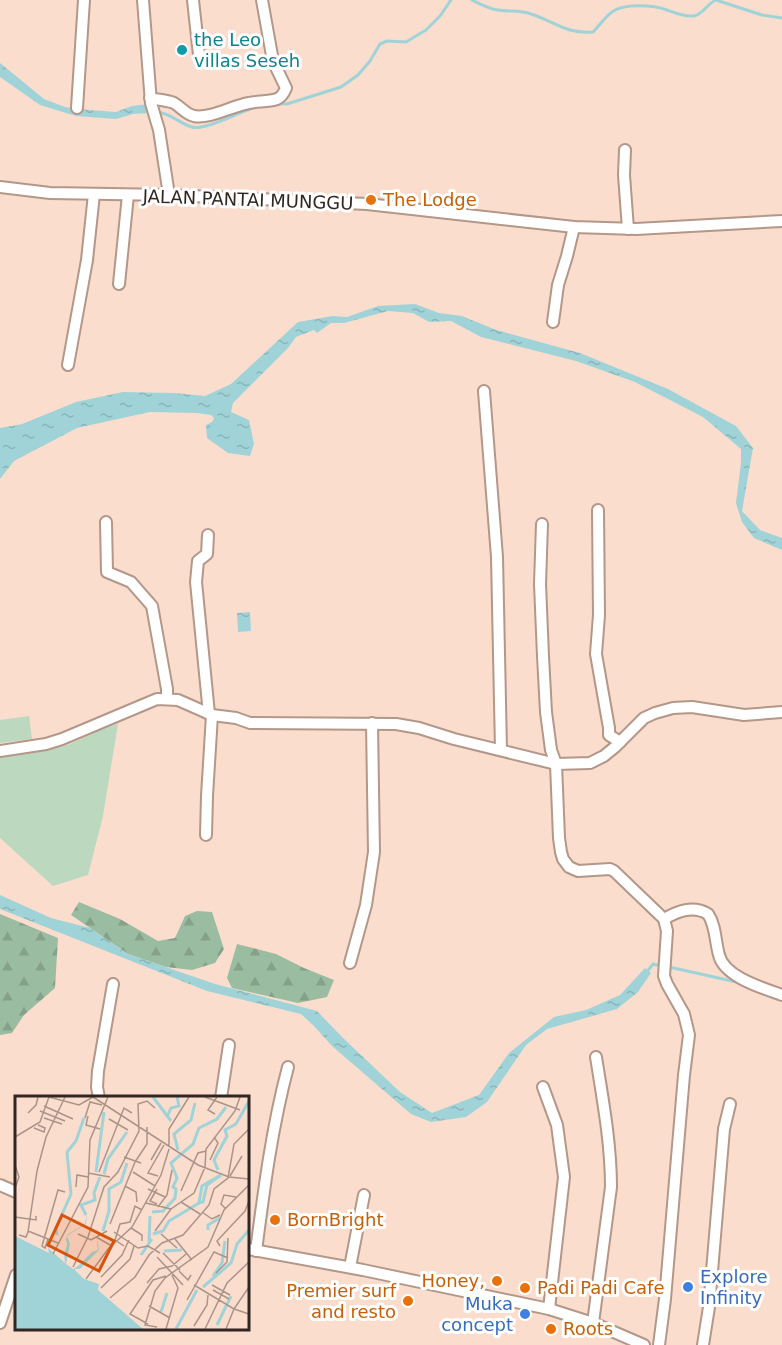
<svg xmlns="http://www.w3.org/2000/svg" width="782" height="1345" viewBox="0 0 782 1345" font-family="'DejaVu Sans',sans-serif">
  <defs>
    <pattern id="forest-firs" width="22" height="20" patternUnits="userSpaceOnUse" patternTransform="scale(1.5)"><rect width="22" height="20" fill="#9abca0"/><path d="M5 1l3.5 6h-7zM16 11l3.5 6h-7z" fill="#85a18a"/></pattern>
    <pattern id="water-ripples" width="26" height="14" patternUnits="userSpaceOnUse" patternTransform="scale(1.5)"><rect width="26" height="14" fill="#9fd3d7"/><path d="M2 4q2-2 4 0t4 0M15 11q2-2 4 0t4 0" fill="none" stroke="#89b5b8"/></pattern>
  </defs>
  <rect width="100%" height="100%" fill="#fbddce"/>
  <g fill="#bcd9c0">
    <path d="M29 716 32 739 0 743V720Z"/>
    <path d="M118 724 103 816 88 875 53 886 0 838V757L68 745 105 728Z"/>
  </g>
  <g fill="url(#forest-firs)">
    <path d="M79 902 120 919 158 941 175 938 185 916 197 911 212 912 224 949 215 963 192 970 166 967 128 954 71 915Z"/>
    <path d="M0 914 58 938 55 988 24 1015 12 1033 0 1035Z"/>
    <path d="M237 944 276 954 304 968 334 980 327 997 298 1003 232 988 227 978Z"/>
  </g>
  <g fill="url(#water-ripples)">
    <path d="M0 63 44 99 65 107 77 109 116 112 132 106 149 104 150 113 133 114 116 119 76 116 40 105 0 77Z"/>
    <path d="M415 304 439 313 462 316 496 330 580 353 668 389 736 426 753 448 742 511 760 530 782 538V550L754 538 742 522 736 503 741 463V449L703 417 635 382 576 361 481 337 451 321 429 322 413 313 388 311 344 323H331L317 333 314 330 296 337 288 348 233 403 231 412 249 420 254 444 250 456 228 453 207 438 206 425 212 422 214 418 211 415 197 413 150 412 77 428 14 461 0 479V428L22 424 76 402 123 392 174 393 205 396 231 384 298 322 333 316 347 317 378 306Z"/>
    <path d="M250 612 251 631 238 632 237 613Z"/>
    <path d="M0 895 51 918 90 928 128 954 215 984 317 1011 342 1037 400 1092 432 1113 479 1095 509 1053 554 1017 586 1010 620 995 645 968 651 973 638 992 617 1009 547 1029 526 1045 487 1102 466 1117 431 1122 411 1114 332 1046 314 1026 301 1014 207 991 0 909Z"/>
  </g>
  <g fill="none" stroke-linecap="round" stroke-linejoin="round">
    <g stroke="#9fd3d7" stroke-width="3">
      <path d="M472 0C480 4 489 9 498 10 509 12 520 10 531 14 556 22 565 34 593 32 599 26 605 17 612 12 623 3 654 5 667 10 675 13 684 17 694 16 703 14 707 4 716 0"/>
      <path d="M716 0 762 15 782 18"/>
      <path d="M275 104H287L341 87 358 75 370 61 380 44 387 41 406 42 426 30 440 16 451 0"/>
      <path d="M157 112C170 113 179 123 192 127 205 131 241 111 256 107"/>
      <path d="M669 967 741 983"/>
      <path d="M646 973 653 964 662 966"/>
    </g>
    <g stroke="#b39789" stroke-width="14">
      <g id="minor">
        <path d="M143 0 151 103 159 130 169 195"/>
        <path d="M193 0 199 55"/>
        <path d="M150 98C158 100 167 100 174 103 181 107 185 114 194 116 210 119 232 106 249 103 258 101 268 102 277 99 282 97 284 93 286 88L273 61 262 0"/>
        <path d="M77 108 84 0"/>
        <path d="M625 150 624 175 628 229"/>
        <path d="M0 187 50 193 169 195 367 204 574 227 636 229 782 221"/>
        <path d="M119 284 128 195"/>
        <path d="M553 322 558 285 567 256 574 227"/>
        <path d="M68 365 87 260 94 194"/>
        <path d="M484 391 497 557 501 750"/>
        <path d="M598 510 599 615 596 654 609 728V735L620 742"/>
        <path d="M106 522 107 572 131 582 152 606 167 689V699"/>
        <path d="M542 524 540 584 543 656 546 712 551 750 556 764 559 838 561 852 563 859 569 867 578 871 610 869 614 871 664 919 667 931 664 976 667 984 684 1014 689 1035 684 1075 665 1299 659 1345"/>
        <path d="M208 535 207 554 198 561 196 582 209 714"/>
        <path d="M0 751 46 744 62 739 157 699 178 700 212 715 236 718 250 723 396 724 419 728 454 739 556 764 590 763 604 756 615 747 644 718 655 713 673 708 692 707 744 715 782 712"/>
        <path d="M206 835 207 796 212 715"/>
        <path d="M664 919C678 911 693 905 708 914 716 926 715 941 719 955 724 977 763 988 782 995"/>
        <path d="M350 963 366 905 374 852 372 723"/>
        <path d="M543 1087 557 1125 564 1177 549 1309"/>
        <path d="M99 1098 97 1087 98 1071 113 984"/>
        <path d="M221 1098 229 1045"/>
        <path d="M0 1185 16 1192"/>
        <path d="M248 1249 363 1270 549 1309 593 1323 644 1345"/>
        <path d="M256 1251C264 1189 272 1127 288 1067"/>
        <path d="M350 1267 364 1195"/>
        <path d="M0 1323 16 1275"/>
        <path d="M593 1323 611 1187C611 1144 603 1101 596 1057"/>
        <path d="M703 1345 709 1307 724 1129 730 1104"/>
      </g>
    </g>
    <use href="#minor" stroke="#fff" stroke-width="10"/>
  </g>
  <circle fill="#0f9aa8" stroke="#fff" stroke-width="2" cx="182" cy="50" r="6"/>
  <g fill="#e8710a" stroke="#fff" stroke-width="2">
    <circle cx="371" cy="200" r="6"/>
    <circle cx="275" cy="1220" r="6"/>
    <circle cx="497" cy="1281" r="6"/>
    <circle cx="525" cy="1288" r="6"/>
    <circle cx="408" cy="1301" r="6"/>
    <circle cx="551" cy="1329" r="6"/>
  </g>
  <g fill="#3f7fe0" stroke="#fff" stroke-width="2">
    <circle cx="688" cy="1287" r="6"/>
    <circle cx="525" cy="1314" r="6"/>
  </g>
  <g text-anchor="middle" stroke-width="6" stroke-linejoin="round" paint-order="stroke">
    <g font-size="18" fill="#0d838f" stroke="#fff" text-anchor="start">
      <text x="194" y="46">the Leo<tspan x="194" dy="21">villas Seseh</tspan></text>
    </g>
    <g font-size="18" fill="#312621" stroke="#fff">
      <text transform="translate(248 200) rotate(2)" y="6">JALAN PANTAI MUNGGU</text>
    </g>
    <g font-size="18" fill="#c56008" stroke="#fff" text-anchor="start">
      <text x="383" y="206">The Lodge</text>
      <text x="287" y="1226">BornBright</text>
      <text x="485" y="1287" text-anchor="end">Honey,</text>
      <text x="537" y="1294">Padi Padi Cafe</text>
      <text x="396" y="1297" text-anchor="end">Premier surf<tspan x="396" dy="21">and resto</tspan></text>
      <text x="563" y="1335">Roots</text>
    </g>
    <g font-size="18" fill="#366cbe" stroke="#fff" text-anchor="start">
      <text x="700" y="1283">Explore<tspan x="700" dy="21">Infinity</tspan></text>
      <text x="513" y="1310" text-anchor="end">Muka<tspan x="513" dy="21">concept</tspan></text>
    </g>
  </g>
  <g transform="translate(15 1096)">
    <rect width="234" height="234" fill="#fbddce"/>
    <path d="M72 117 71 128 52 140 55 148 51 168 58 173 63 170 77 156 83 154 82 147V143L84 154 65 173H59L69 183 84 188 83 194 128 233H0V140L34 157 33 153V151L39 147 33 152 50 167 49 158 52 149 51 144 52 139 70 128Z" fill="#9fd3d7"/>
    <path fill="none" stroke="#9fd3d7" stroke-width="3" d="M138 1 156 25M152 21 156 12 164 10 162 1M163 54 159 38 176 24 180 7M203 74 199 64 212 40 210 34 221 28 234 5M81 76 89 16M89 78 93 63 112 36M183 107 188 106 192 89 206 79M137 116 148 115 160 102 161 93 158 91 162 82 156 67 178 48 184 32 202 23 211 11M71 119 66 109 80 104 79 97 85 81M193 134V129L205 122M88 135 94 115V93L106 86 112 67M138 138 148 135 154 125 184 107 187 90 204 80M42 139 41 132 56 98 52 56 61 45 69 22M134 146 135 120M149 155 167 154M126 159 137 143M198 180 207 167 210 145M188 191 216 167 222 148 234 134M146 216 152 197M202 229 216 200M161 233 182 194"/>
    <path fill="none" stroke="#aa9489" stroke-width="1.5" d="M34 1 64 9 78 1M78 1 183 69 214 81 234 83M190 1 225 14M29 10 58 23M25 15 50 25M13 17 21 9 23 1M200 18 193 14 202 1M73 20 71 29 85 33M29 22 47 28M70 22 75 6 87 9M94 23 113 34M19 32 29 36 30 32 23 29M0 41 25 26 34 1M154 50V33L174 1M109 61 126 67M136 64 146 47M195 64 203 47 199 41M120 66 132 48V31M0 69 4 81 0 92M84 76 109 12 117 17M118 76 140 90M73 77 95 81M143 80 133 77 149 49M215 80 227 60M110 90 121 96 122 106M61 91 62 79 73 81M133 93 150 101M142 93 135 105 142 108M166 95 183 57 191 55M166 106 185 118M131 107 156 113M143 111 152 99 157 74M210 112 206 108 209 99 221 101M187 116 197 123 205 119M0 121 21 124V120M95 128 120 66M116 132 127 139V145M13 135 43 147M140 135 156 113 179 97 190 71 191 53 220 15 225 1M99 136 123 152 133 150 145 157M63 138 76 144 92 135M146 138 162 152M4 139 11 141 13 136 22 75 31 41 50 1M81 141 97 150M33 143 30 152 27 150 43 94 50 96M160 143 177 164M109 150 100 144 105 128 115 126 120 110 127 114M205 150 202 145 230 115 234 105M148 157 165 174M38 158 73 91 75 44 93 1M142 161 168 189M58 171 73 141 89 91 103 76 124 35 123 8 132 5 140 12M164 175 173 184 176 179M201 177 212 166 213 142M86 181 107 159 114 144M71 183 93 153 117 131 146 79 154 53M132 187 144 173 157 170 171 158M179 189 219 213 234 191M197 189 215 199M86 192 115 163 119 150M198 194 214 203M95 202 120 181 134 159 147 147 168 139 194 109 199 93 213 82 219 48 234 33M172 204 199 156 213 162M134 210 155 222M133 228 115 218 138 184 151 180M179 230 192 209 193 199M142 231 130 229 140 195 150 182 193 151 209 114 234 89M151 233 163 192 157 179M190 233 212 187 234 166M211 233 219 213 234 218"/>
    <path fill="#d6540e" fill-opacity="0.15" stroke="#d6540e" stroke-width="3" d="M47 119 99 145 84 175 33 149Z"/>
    <rect width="234" height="234" fill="none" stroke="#312621" stroke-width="3"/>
  </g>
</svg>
